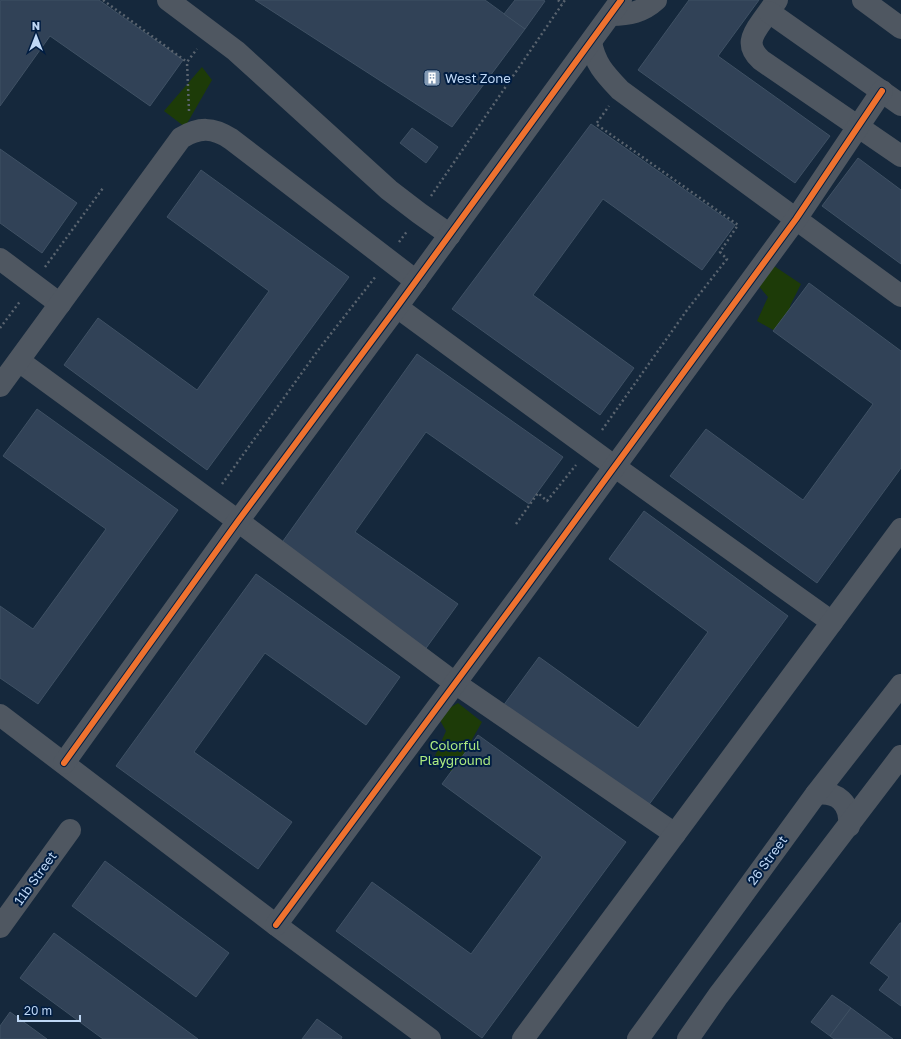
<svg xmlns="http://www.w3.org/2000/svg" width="901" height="1039" viewBox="0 0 901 1039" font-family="'Golos Text',sans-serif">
  <rect width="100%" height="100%" fill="#15283c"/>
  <g fill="#1d3b08">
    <path d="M202 67 212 80 185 127 164 111Z"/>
    <path d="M771 264 801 284 790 306 796 319 784 336 757 321 768 297 757 284Z"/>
    <path d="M458 703 482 722 470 743 480 754 455 774 434 758 446 731 437 715Z"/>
  </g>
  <g fill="#314257" stroke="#3f5164">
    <path d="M1 0H99L183 60 150 106 50 36 0 106V2Z"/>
    <path d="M255 0H485L525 29 452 127Z"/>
    <path d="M515 0H543L545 1 525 29 504 14Z"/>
    <path d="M689 0H759L718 56 830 136 795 183 638 70Z"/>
    <path d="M591 124 735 225 702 270 603 199 533 295 634 368 600 415 452 309Z"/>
    <path d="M412 128 438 147 426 163 400 143Z"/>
    <path d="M0 149 77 203 42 253 0 223Z"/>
    <path d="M858 158 901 190V264L822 206Z"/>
    <path d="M201 170 349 277 207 470 64 365 98 318 197 390 269 291 167 217Z"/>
    <path d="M809 283 901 351V468L817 583 670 476 706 429 803 500 873 404 773 331Z"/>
    <path d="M417 354 563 457 529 504 426 432 355 532 458 604 424 651 278 548Z"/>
    <path d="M37 409 178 510 38 704 0 678V606L33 629 106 529 3 456Z"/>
    <path d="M644 511 788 616 645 810 503 706 539 657 638 728 708 632 609 559Z"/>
    <path d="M256 574 400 677 366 725 265 653 194 752 292 822 258 869 116 766Z"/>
    <path d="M478 735 626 842 482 1038 336 931 372 882 471 954 542 857 442 784Z"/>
    <path d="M105 861 229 953 196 997 72 906Z"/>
    <path d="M900 923H901V1006L879 990 889 977 870 963Z"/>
    <path d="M54 933 198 1039H103L20 978Z"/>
    <path d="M832 995 851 1008 830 1036 811 1022Z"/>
    <path d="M851 1008 893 1039H834L830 1036Z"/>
    <path d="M10 1012 47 1039H0V1026Z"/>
    <path d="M317 1019 342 1037 341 1039H302Z"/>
  </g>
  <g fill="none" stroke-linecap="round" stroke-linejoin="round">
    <g stroke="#5a646f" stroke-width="2.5" stroke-dasharray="2 3" stroke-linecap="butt">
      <path d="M103 0 187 62"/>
      <path d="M558 0 562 4"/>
      <path d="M189 111 187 62 197 49"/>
      <path d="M431 196 565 0"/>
      <path d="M399 242 408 230"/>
      <path d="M45 267 103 188"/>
      <path d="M0 328 21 300"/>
      <path d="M602 430 687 310 727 259 720 252 738 225 596 124 609 106"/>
      <path d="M222 484 319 349 376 276"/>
      <path d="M516 524 538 493 547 501 576 465"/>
    </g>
    <g stroke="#4f5761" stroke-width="22">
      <path d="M168 0 236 51 389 190 419 213 450 235"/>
      <path d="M777 0C772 7 767 14 762 21 751 36 746 46 761 60L901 156"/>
      <path d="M863 0 901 28"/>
      <path d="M769 12 901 105"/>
      <path d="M611 15C629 15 643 12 656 0"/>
      <path d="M591 42C595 64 605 74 620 90L901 296"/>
      <path d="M0 259 60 304"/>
      <path d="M397 307 614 466 832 622"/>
      <path d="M19 361 238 521 455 683 675 834"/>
      <path d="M0 386 181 138C199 127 213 127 231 139L416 281"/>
      <path d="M0 715 276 925 430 1039"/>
      <path d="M64 763 238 521 397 307 621 0"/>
      <path d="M816 794C837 791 851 803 849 826"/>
      <path d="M276 925 525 589 796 219 882 91"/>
      <path d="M0 927 70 830"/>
      <path d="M523 1039 901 529"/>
      <path d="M638 1039 816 794 901 685"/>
      <path d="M688 1039 718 996 901 756"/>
    </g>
    <g stroke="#001d42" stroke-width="8">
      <g id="cycleway">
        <path d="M64 763 238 521 397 307 621 0"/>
        <path d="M276 925 525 589 796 219 882 91"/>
      </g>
    </g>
    <use href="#cycleway" stroke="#ef722f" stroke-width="6"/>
  </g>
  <defs>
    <g id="building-square" transform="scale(0.9)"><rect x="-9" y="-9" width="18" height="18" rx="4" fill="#839ab4" stroke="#001d42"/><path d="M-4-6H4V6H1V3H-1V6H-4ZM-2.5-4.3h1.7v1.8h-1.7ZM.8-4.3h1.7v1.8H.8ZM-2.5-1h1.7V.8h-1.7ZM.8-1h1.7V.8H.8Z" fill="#fff"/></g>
  </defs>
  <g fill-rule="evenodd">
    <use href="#building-square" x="432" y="78"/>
  </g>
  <g text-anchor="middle" stroke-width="4" stroke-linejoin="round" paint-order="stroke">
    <g font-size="13" fill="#bed7f5" stroke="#001d42" text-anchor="start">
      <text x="445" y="83">West Zone</text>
    </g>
    <g font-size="13" fill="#acea80" stroke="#001d42">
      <text x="455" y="750">Colorful<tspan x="455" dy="15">Playground</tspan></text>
    </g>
    <g font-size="13" fill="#bed7f5" stroke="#001d42">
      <text transform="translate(767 860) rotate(-54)" y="5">26 Street</text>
      <text transform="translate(35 878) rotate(-54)" y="5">11b Street</text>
    </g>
  </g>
  <g transform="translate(36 36)" stroke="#001d42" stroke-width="3" paint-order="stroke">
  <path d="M0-3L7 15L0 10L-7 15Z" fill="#bed7f5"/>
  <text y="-6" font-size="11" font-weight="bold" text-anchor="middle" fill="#bed7f5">N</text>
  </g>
  <path d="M18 1015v6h62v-6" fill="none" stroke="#bed7f5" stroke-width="2"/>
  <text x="24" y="1015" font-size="12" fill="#bed7f5" stroke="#001d42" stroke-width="3" paint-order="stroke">20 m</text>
</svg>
